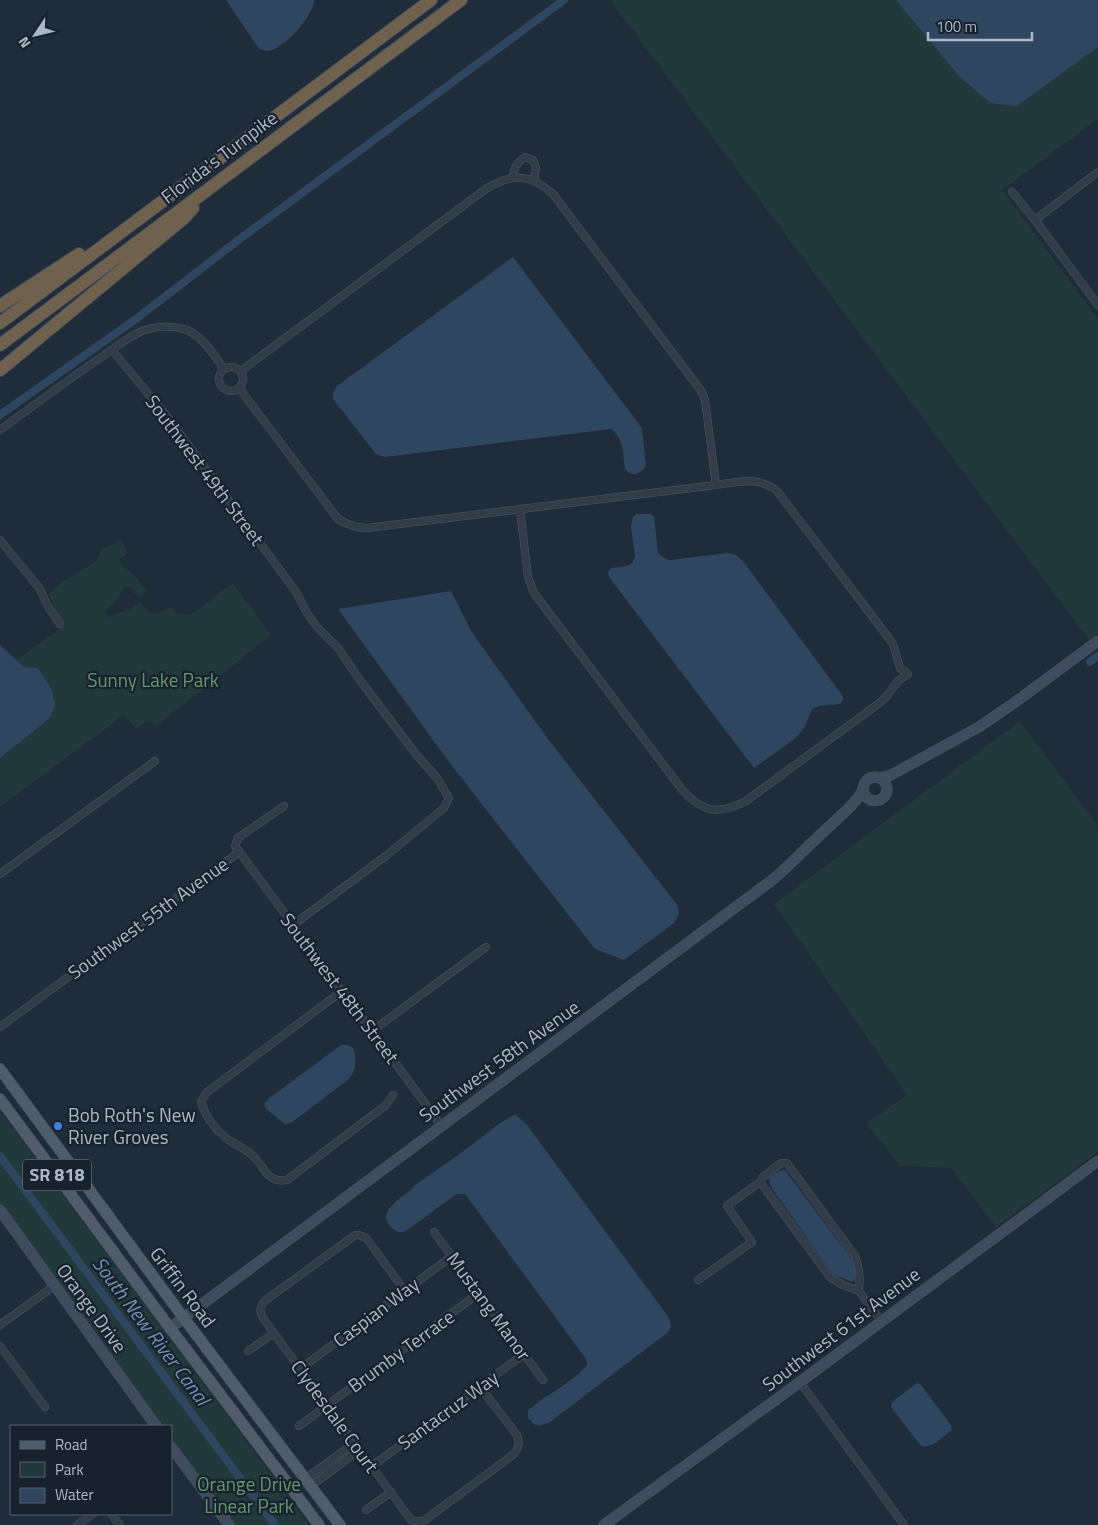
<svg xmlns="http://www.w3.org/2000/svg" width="1098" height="1525" viewBox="0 0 1098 1525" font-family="'Titillium Web',sans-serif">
  <rect width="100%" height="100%" fill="#1f2c39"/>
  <g fill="#21393a">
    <path d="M610 0H1098V119L1002 190 1098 319V633L1089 640Z"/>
    <path d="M120 541 126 548V555L119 560C126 570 141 579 146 591L143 595 138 596 129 587H124C121 592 119 597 115 602 110 607 100 610 109 617 115 614 119 613 125 611 129 609 134 606 140 603 146 608 151 616 159 613 164 612 167 609 172 608L177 614 190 615 233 583 271 635 155 727 149 720 136 729 124 715 0 807V758L50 718 24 667 16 660 65 625 54 608 49 594C60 578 81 574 95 561 100 557 100 552 103 548Z"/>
    <path d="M1020 721 1098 826V1152L996 1227 951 1168 900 1166 866 1123 907 1095 774 904Z"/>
    <path d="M0 1111 309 1525H234L171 1440V1426H161L0 1206Z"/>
  </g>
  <g fill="#2f4660">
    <path d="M226 0H314C315 15 282 51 267 51 265 51 262 49 259 49Z"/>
    <path d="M896 0H1098V47L1017 106 990 103 959 76Z"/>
    <path d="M513 257 642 428 646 466C640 474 633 478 625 469 623 455 624 438 611 429L385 457 376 454 333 399V393L337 386Z"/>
    <path d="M636 514H650L654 516 658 553 664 558 670 560 728 553 736 555 743 561 842 695 843 700 840 704 819 706 812 709 805 727 797 737 754 768 609 577 608 572 611 568 627 566 632 563 635 557 631 526 633 517Z"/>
    <path d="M451 591 471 631 548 739 678 906 679 914 674 923 624 960 595 949 449 762 338 609Z"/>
    <path d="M0 645 24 667 38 668 52 690 55 706 50 718 0 758Z"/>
    <path d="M341 1045H348L353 1048C357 1060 356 1069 349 1079L291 1123 285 1124 266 1109 264 1104 268 1099Z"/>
    <path d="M515 1114 527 1125 541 1144 664 1311C669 1318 675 1325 667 1333L550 1422 539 1426 534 1424 528 1418V1410L544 1398 564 1385 582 1371 587 1365 586 1359 465 1194H457L451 1198 406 1231C401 1232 399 1233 395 1230 369 1212 407 1197 415 1185L457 1156 500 1123Z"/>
    <path d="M785 1170 853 1261 855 1267V1280L852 1282 833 1274 772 1189 770 1184 769 1178 779 1171Z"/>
    <path d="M917 1383 921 1385 951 1425 952 1430 934 1444 925 1447 921 1446 891 1407 892 1402Z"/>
  </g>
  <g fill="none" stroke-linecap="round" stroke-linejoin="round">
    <g stroke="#2f4660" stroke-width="8">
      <path d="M0 415 136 319 241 238 564 0"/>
      <path d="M1090 662 1098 656"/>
      <path d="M0 1156 275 1525"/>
    </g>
    <g stroke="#4d5864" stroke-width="8">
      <g id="street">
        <path d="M513 178C514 168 516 163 525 157L533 160 536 168 534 181"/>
        <path d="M1012 192 1035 220 1098 305"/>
        <path d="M1035 220 1098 172"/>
        <path d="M112 350 170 420 296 592 307 613 317 627 339 649 359 679 415 753 437 778 449 798 444 808 387 855 293 925"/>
        <circle cx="231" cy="379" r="12"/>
        <path d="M241 371 487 188C513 173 531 174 553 194L702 392 705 400 716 485"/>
        <path d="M239 388 338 519C348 525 356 528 367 528L716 485C737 482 759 476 777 491L885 633 893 644 900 668 908 674 898 681 887 696 878 704 746 801C717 816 701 812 680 787L534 593 528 577 520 509"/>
        <path d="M0 430C34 405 68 380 103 356 115 348 128 337 142 331 156 326 173 325 187 330 203 337 214 355 224 369"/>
        <path d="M0 540 40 589 47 605 60 624"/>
        <path d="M284 806 238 838 235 846 441 1125"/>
        <path d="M0 874 155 761"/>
        <path d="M342 991 206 1093 201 1102C205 1115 214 1128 225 1137 234 1145 246 1148 254 1157 266 1169 267 1183 287 1180L386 1105 393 1095"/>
        <path d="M0 1027 239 852"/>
        <path d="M372 1031 486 947"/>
        <path d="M760 1182 830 1277 843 1285 859 1291 881 1321"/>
        <path d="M434 1232 543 1380"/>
        <path d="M698 1280 752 1242 727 1206 760 1182 763 1177 781 1163H787L855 1256C860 1268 860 1278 859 1291"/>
        <path d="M405 1291 366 1238 359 1235H355L266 1300C260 1305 259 1310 262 1317L411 1520 419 1522 425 1520 514 1454C519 1448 520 1442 517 1435L480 1387"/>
        <path d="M0 1325 54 1286"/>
        <path d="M0 1346 45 1407"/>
        <path d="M248 1351 274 1333"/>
        <path d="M300 1369 452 1256"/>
        <path d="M800 1382 904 1525"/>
        <path d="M299 1426 479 1293"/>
        <path d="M372 1466 524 1354"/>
        <path d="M305 1479 346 1449 357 1446"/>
        <path d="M311 1486 351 1456 357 1446"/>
        <path d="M366 1510 391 1492"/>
        <path d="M111 1514 120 1525"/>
        <path d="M77 1525 93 1514"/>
      </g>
    </g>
    <g stroke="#4d5864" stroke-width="11">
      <g id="secondary">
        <circle cx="875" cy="789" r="12"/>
        <path d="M881 778 891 775 979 727 1014 703 1098 641"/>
        <path d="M0 1210 156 1426"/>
        <path d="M170 1328 771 881C792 864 810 843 831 825 842 814 856 804 863 790"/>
        <path d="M171 1447 229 1525"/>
        <path d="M604 1525 800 1382 1098 1161"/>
      </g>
    </g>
    <g stroke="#3f4956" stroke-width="12">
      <g id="primary">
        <path d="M0 1069 183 1317 340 1525"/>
        <path d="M0 1099 170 1328 319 1525"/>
      </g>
    </g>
    <g stroke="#3d4854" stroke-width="14">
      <g id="highway">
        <path d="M0 306 79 254"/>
        <path d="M0 323 431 0"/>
        <path d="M0 345 461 0"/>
        <path d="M0 370 184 218 193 208"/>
      </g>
    </g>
    <use href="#street" stroke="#323d49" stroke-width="7"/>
    <use href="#secondary" stroke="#404c5d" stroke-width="10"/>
    <use href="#primary" stroke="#505c6a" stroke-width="11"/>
    <use href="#highway" stroke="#70614f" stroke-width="12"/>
  </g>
  <circle fill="#3f7fe0" stroke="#18222e" stroke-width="2" cx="58" cy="1126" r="5"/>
  <g text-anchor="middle" stroke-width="4.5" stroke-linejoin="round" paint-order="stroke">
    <rect fill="#18222e" stroke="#808b98" stroke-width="1" x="23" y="1159.5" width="68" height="31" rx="4"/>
    <g font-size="18" font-weight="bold" fill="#adb8c6">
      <text x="57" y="1181">SR 818</text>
    </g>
    <g font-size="19" fill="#adb8c6" stroke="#18222e">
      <text transform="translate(219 157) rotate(-37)" y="7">Florida's Turnpike</text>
      <text transform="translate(205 470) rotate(53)" y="7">Southwest 49th Street</text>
      <text transform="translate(148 918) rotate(-36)" y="7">Southwest 55th Avenue</text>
      <text transform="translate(340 988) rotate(53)" y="7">Southwest 48th Street</text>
      <text transform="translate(499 1061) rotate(-36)" y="7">Southwest 58th Avenue</text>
      <text transform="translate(183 1287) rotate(53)" y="7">Griffin Road</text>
      <text transform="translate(489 1306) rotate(54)" y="7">Mustang Manor</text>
      <text transform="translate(92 1308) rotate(54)" y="7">Orange Drive</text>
      <text transform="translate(376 1312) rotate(-37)" y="7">Caspian Way</text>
      <text transform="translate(841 1329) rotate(-37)" y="7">Southwest 61st Avenue</text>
      <text transform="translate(401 1351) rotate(-36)" y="7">Brumby Terrace</text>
      <text transform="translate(448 1410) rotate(-36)" y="7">Santacruz Way</text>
      <text transform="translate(335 1416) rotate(54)" y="7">Clydesdale Court</text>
    </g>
    <g font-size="19" fill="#63986c" stroke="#18222e">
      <text x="153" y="687">Sunny Lake Park</text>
      <text x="249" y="1491">Orange Drive<tspan x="249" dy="22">Linear Park</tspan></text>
    </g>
    <g font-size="19" fill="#adb8c6" stroke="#18222e" text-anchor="start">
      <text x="68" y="1122">Bob Roth's New<tspan x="68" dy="22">River Groves</tspan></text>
    </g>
    <g font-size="20" font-style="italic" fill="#7390b1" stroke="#18222e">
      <text transform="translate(151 1331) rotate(53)" y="7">South New River Canal</text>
    </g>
  </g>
  <rect x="10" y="1425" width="162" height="90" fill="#18222e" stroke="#545e6b"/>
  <rect x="20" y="1441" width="25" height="8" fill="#505c6a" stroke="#545e6b"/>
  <text x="55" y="1450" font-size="15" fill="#adb8c6">Road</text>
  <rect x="20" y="1462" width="25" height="15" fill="#21393a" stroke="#545e6b"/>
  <text x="55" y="1475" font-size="15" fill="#adb8c6">Park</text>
  <rect x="20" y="1488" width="25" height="15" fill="#2f4660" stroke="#545e6b"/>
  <text x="55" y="1500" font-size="15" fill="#adb8c6">Water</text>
  <g transform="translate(35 35) rotate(235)" stroke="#18222e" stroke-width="4" paint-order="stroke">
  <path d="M0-4L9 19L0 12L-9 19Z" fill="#adb8c6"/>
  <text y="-8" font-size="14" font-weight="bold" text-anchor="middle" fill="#adb8c6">N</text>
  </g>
  <path d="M928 32v8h104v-8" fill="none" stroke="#adb8c6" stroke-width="2.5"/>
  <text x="936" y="32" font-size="15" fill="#adb8c6" stroke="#18222e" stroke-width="4" paint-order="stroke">100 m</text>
</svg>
